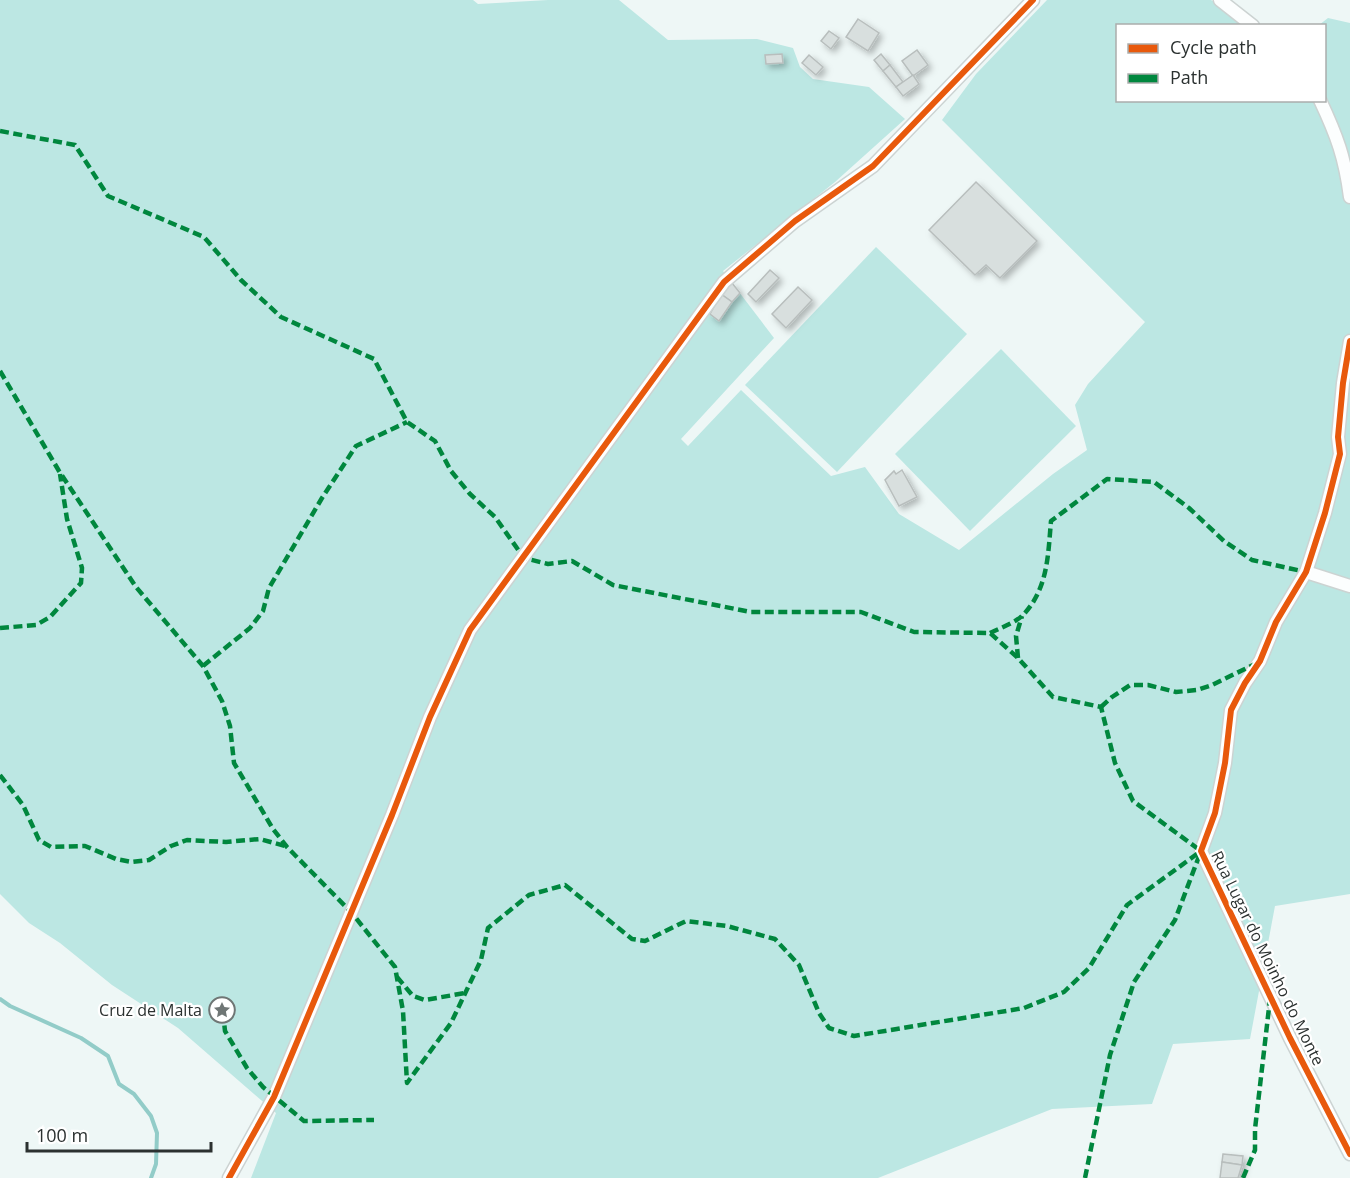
<svg xmlns="http://www.w3.org/2000/svg" width="1350" height="1178" viewBox="0 0 1350 1178" font-family="'Open Sans',sans-serif">
  <defs>
    <filter id="shadow"><feDropShadow dx="3.5" dy="3.5" stdDeviation="3" flood-color="#0004"/></filter>
  </defs>
  <rect width="100%" height="100%" fill="#eef7f6"/>
  <g fill="#bce7e3">
    <path d="M0 0H473L478 4 548 0H619L668 40 757 39 793 48 800 67 813 79 869 87 905 119 835 182 723 271 774 338 681 439 688 446 741 390 831 476 865 467 899 514 959 550 1053 474 1087 450 1075 405 1088 384 1145 322 942 120 976 74 1047 0H1211L1226 9 1245 25 1118 26V100H1324V26L1319 25 1328 18 1350 23V894L1275 906 1250 1039 1173 1044 1152 1104 1052 1109 878 1178H251L276 1113 178 1028 112 985 60 943 29 923 0 894Z"/>
    <path d="M876 247 967 334 837 472 745 385Z"/>
    <path d="M1001 349 1076 426 970 531 895 454Z"/>
  </g>
  <g fill="none" stroke-linecap="round" stroke-linejoin="round">
    <path stroke="#92ccc8" stroke-width="4" d="M0 999 10 1006 81 1038 108 1056 119 1084 134 1094 151 1116 157 1133 156 1164 151 1178"/>
  </g>
  <g fill="#d8dfde" stroke="#b8bebd" stroke-width="1.5" filter="url(#shadow)">
    <path d="M858 19 879 33 868 51 846 37Z"/>
    <path d="M829 31 839 38 831 49 821 41Z"/>
    <path d="M917 50 928 65 913 76 902 61Z"/>
    <path d="M782 54 783 63 766 64 765 55Z"/>
    <path d="M881 54 890 65 883 71 874 60Z"/>
    <path d="M809 55 823 67 816 75 802 63Z"/>
    <path d="M890 65 903 82 896 87 883 71Z"/>
    <path d="M913 75 919 84 903 96 896 87Z"/>
    <path d="M976 182 1037 241 1000 278 986 265 975 275 929 230Z"/>
    <path d="M770 270 779 278 756 302 748 294Z"/>
    <path d="M732 283 740 293 732 302 721 294Z"/>
    <path d="M798 287 812 300 786 328 772 314Z"/>
    <path d="M721 294 732 302 719 321 710 314Z"/>
    <path d="M902 470 917 497 899 506 885 480 894 471 896 474Z"/>
    <path d="M1223 1154 1243 1156 1242 1165 1222 1162Z"/>
    <path d="M1222 1162 1242 1165 1238 1178H1220Z"/>
  </g>
  <g fill="none" stroke-linecap="round" stroke-linejoin="round">
    <g stroke="#ccd3d2" stroke-width="15">
      <g id="minor">
        <path d="M1220 0 1253 26"/>
        <path d="M1320 100C1337 136 1345 158 1350 197"/>
        <path d="M1350 341 1343 383 1338 437 1340 454 1325 513 1306 572 1276 622 1260 661 1245 683 1231 710 1225 763 1215 813 1201 851 1290 1038 1350 1154"/>
        <path d="M1306 572 1350 586"/>
        <path d="M229 1178 274 1097 392 815 430 717 470 630 724 282 795 221 873 166 1033 0"/>
      </g>
    </g>
    <use href="#minor" stroke="#fcfefe" stroke-width="12"/>
    <g stroke="#00873e" stroke-width="4.5" stroke-dasharray="9 4.5" stroke-linecap="butt">
      <path d="M0 131 75 145 108 196 204 237 241 280 281 317 374 359 407 422 435 441 451 471 470 494 495 517 524 558 548 564 572 561 613 585 751 612H861L914 632 990 633 1018 658 1053 697 1101 707 1115 763 1133 801 1201 851"/>
      <path d="M0 371 59 471 136 587 203 666 222 701 230 726 234 763 273 829 287 847 351 912 395 967 403 1011 407 1083 451 1023 481 960 488 928 529 895 565 885 632 939 645 941 686 921 727 926 775 939 799 965 819 1013 829 1028 854 1036 1024 1008 1064 992 1089 968 1127 905 1201 851"/>
      <path d="M0 628 36 625 50 617 81 583 82 568 67 519 60 474"/>
      <path d="M990 633C1000 628 1015 623 1023 615 1048 589 1048 555 1051 521L1107 479 1154 482 1189 508 1224 541 1252 560 1306 572"/>
      <path d="M1018 658 1016 636 1022 616"/>
      <path d="M203 666 250 628 263 611 269 588 322 498 356 446 407 422"/>
      <path d="M1101 707 1112 697 1130 685H1148L1176 692 1197 690 1212 685 1255 664"/>
      <path d="M0 775 23 805 39 840 51 847 85 846 116 859 132 862 149 860 171 846 187 840 226 842 260 839 285 846"/>
      <path d="M397 977 413 996 425 1000 465 993"/>
      <path d="M223 1012 225 1031 247 1068 263 1087 304 1121 374 1120"/>
      <path d="M1085 1178 1110 1055 1134 982 1175 920 1201 851"/>
      <path d="M1243 1178 1255 1150V1129L1270 999"/>
    </g>
    <g stroke="#fff" stroke-width="10">
      <g id="cycleway">
        <path d="M1350 341 1343 383 1338 437 1340 454 1325 513 1306 572 1276 622 1260 661 1245 683 1231 710 1225 763 1215 813 1201 851 1290 1038 1350 1154"/>
        <path d="M229 1178 274 1097 392 815 430 717 470 630 724 282 795 221 873 166 1033 0"/>
      </g>
    </g>
    <use href="#cycleway" stroke="#e8590c" stroke-width="6"/>
  </g>
  <defs>
    <g id="sight-ring" transform="scale(1.35)"><circle r="9.5" fill="#fff" stroke="#6f7675" stroke-width="1.5"/><path d="M0-6L1.8-2.2L6-1.7L2.9 1.2L3.7 5.4L0 3.3L-3.7 5.4L-2.9 1.2L-6-1.7L-1.8-2.2Z" fill="#6f7675"/></g>
  </defs>
  <g fill-rule="evenodd">
    <use href="#sight-ring" x="222" y="1010"/>
  </g>
  <g text-anchor="middle" stroke-width="4.5" stroke-linejoin="round" paint-order="stroke">
    <g font-size="16" fill="#2b3130" stroke="#fff">
      <text transform="translate(1268 958) rotate(64)" y="6">Rua Lugar do Moinho do Monte</text>
    </g>
    <g font-size="16" fill="#2b3130" stroke="#fff" text-anchor="end">
      <text x="202" y="1016">Cruz de Malta</text>
    </g>
  </g>
  <rect x="1116" y="24" width="210" height="78" fill="#ffffff" stroke="#aaadac" stroke-width="1.5"/>
  <rect x="1128" y="44" width="30" height="9" fill="#e8590c" stroke="#aaadac" stroke-width="1.5"/>
  <text x="1170" y="54" font-size="18" fill="#2b3130">Cycle path</text>
  <rect x="1128" y="74" width="30" height="9" fill="#00873e" stroke="#aaadac" stroke-width="1.5"/>
  <text x="1170" y="84" font-size="18" fill="#2b3130">Path</text>
  <path d="M27 1142v9h184v-9" fill="none" stroke="#2b3130" stroke-width="3"/>
  <text x="36" y="1142" font-size="18" fill="#2b3130" stroke="#ffffff" stroke-width="4.5" paint-order="stroke">100 m</text>
</svg>
